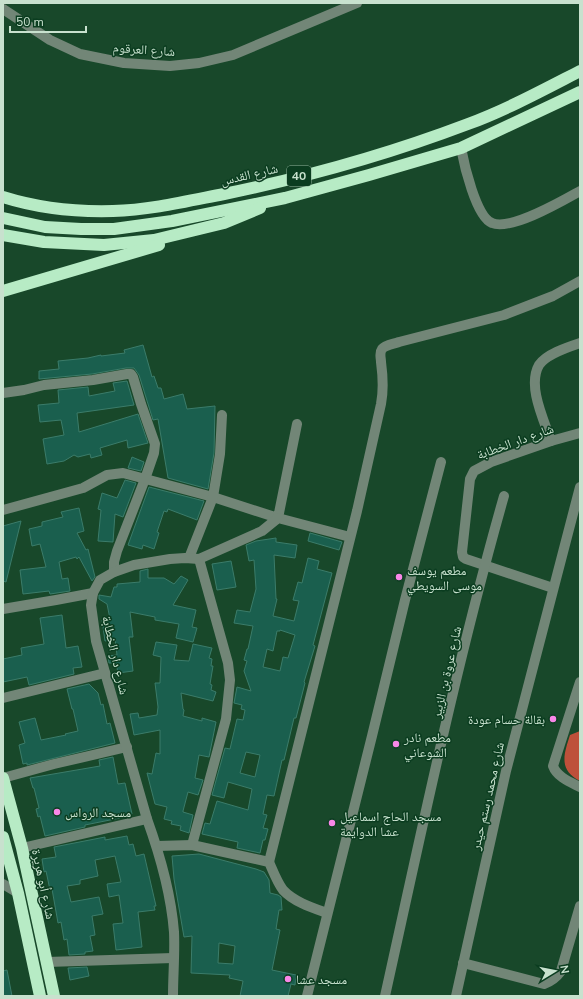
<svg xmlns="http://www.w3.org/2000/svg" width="583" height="999" viewBox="0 0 583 999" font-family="'Nunito Sans','Noto Naskh Arabic',sans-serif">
  <rect width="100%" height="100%" fill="#18482a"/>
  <path fill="#be503a" d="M580 731V781C558 770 564 754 570 735Z"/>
  <g fill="#1a5f4e" stroke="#3b7c6a" fill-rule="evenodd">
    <path d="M143 345 152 377 154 376 158 388H161L164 399 183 394 187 409 215 406 214 453 208 489 168 478 158 419 153 420 139 375 134 368H126L92 374 39 379V371L59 369 58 361 88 358 101 355V356L125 353 124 350Z"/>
    <path d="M127 381 134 405 77 413 79 432 138 414 148 443 128 448 127 440 100 448 102 455 91 458 90 454 78 457 74 455 64 461 47 464 43 439 64 435 61 420 40 422 38 405 59 403 58 390 88 387 89 396 115 391 113 383Z"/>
    <path d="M132 457 144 462 141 471 128 468Z"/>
    <path d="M125 480 136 483 123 517 115 514 113 542 98 541 101 510 98 509 102 493 117 498Z"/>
    <path d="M149 487 204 501 197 520 168 509 167 512 164 511 157 532 159 533 154 549 143 545 142 549 128 545Z"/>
    <path d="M79 508 84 531 77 533 86 550 88 549 95 577 92 581 79 557 77 559 76 557 59 562 62 579 68 578 70 591 50 594 49 591 23 594 20 570 46 567 40 544 32 546 29 529 42 526V522L63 517 61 512Z"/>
    <path d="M21 521 6 582 3 581V526Z"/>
    <path d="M310 533 342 542 339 550 308 541Z"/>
    <path d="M276 538V542L297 545 295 558 274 555 276 599H277L273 616 294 621 299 601 293 600 298 582 302 583 308 558 319 561 317 569 332 573 313 645 315 646 304 682 305 683 296 718H294L284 760H282L274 796 267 795 263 814 267 815 263 828 268 829 265 840H263L260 853 237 848 238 842 202 834 205 823 210 824 217 801 248 810 252 789 228 782 224 798 212 795 225 748 230 749 237 719 243 720 245 710 241 709 242 705 234 703 237 687 251 691 244 671 247 661 244 660 247 649H248L253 626 234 623 237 610 250 612 256 589 254 560 249 561 246 545 256 541ZM280 630 295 635 288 658 283 657 280 671 263 667 267 649 273 651 277 631H280ZM246 752 260 755 255 777 240 773Z"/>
    <path d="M231 561 236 587 217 590 212 564Z"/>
    <path d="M148 569V578H164L174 584 181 576 188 580 173 605 196 610 192 627 197 628 193 642 176 638 179 624 155 620V617L130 612 133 637H129L133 671 118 673 116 663H109L108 656 117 655 115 639 105 641 102 620 110 619 107 604 99 599V595L111 597 114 587H117V584L140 582V571Z"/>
    <path d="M62 615 66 648 78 646 82 667 73 668 74 674 29 685 27 677 3 682V659L22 655 21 648 44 644 40 618Z"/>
    <path d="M156 642 177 645 174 660 189 661 193 644 212 648 209 658 212 659 211 666H213L210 684 212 685 211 690 216 692 213 701 181 693 183 709 184 710 183 716 202 721V718L216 722 209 757 199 755 195 778 203 780 198 795 188 792 183 811V812L193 815 189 833 180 830 181 826 171 824 172 821 164 819 167 807 155 804 147 773 152 774 156 753 160 754V730L134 735 130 714 138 713 139 718 157 715 158 707 155 683H160L161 657 153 655Z"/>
    <path d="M89 684 98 693 101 705 103 704 107 724 110 723 115 743 27 765V763L23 764 19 745 25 743 19 722 35 718 41 740 66 735 65 734 78 731 73 709H72L67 689Z"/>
    <path d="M113 757 118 784 125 783 132 814 120 817V818L85 825V827L45 836 40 816 38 817 36 809 39 808 34 788H33L30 778 100 766 99 760Z"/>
    <path d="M127 836 129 845 133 844 136 856 144 854 156 906H154L155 910 138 912 142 947 116 950 113 924 123 923 119 895 109 897 107 884 121 882 115 856 95 860 98 876 80 880V884L67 886 71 902 99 897 103 914 92 916 95 935 90 936 93 951 85 952V954L69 955 67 939 64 940 61 922 58 923 52 889 50 890 46 871 44 872 42 859 56 857 54 847 105 837V840Z"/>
    <path d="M199 854 256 869 264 872 269 880 270 893 278 895 281 897 282 910H279L276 929 280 930 272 970 296 975 295 985 291 984 288 996H240L243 981 229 978 230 975 191 973 192 936 184 937 174 879 172 856ZM219 943 235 946 233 964 218 963Z"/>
    <path d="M87 967 89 976 70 980 68 968Z"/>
    <path d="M7 970 12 996H3V971Z"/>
  </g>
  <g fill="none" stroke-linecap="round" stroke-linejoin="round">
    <g stroke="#728677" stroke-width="10">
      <path d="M3 9 50 40 80 54 124 63 170 66 199 63 233 55 357 3"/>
      <path d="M461 148C464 164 476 217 492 223 511 231 562 201 580 191"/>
      <path d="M3 393 24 390 44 385 93 380 127 374H131L133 377 141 404 155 444 154 453 145 479 117 551 114 562V572"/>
      <path d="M551 441C544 420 527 386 539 365 546 354 568 347 580 343"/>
      <path d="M3 510 83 488 107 475 123 473 213 497 278 518 297 424"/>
      <path d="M189 558 213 497 220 454 222 415"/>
      <path d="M553 588 466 559 463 557 462 552 470 479 474 471 491 462 551 441 580 433"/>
      <path d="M3 609 56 600 93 593"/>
      <path d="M580 682 553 766C557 777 570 782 580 787"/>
      <path d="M3 698 105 673"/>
      <path d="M3 778 54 764 127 747"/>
      <path d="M192 845 226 719 230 680 228 663 199 559"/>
      <path d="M157 846 192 845 269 862C273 871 277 882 283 890 294 902 313 908 327 913"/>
      <path d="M22 848 147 819"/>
      <path d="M269 862 357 511 381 404C384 389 383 377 381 362 381 358 379 353 382 349 385 345 394 344 399 342L504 315 553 296 580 281"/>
      <path d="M3 884 18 893"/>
      <path d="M47 962 173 958"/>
      <path d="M463 963 544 984C552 981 556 978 561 971L580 906"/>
      <path d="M173 996C173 975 175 953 174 932 171 893 160 855 147 819L96 641 91 605 93 593 100 580 114 572 134 565 170 559 185 558 199 559 262 531 278 518 350 537"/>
      <path d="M307 996 372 736 405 600 441 462"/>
      <path d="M385 996C422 829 457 661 504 496"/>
      <path d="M456 996 506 771 580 487"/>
    </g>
    <g stroke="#b7ebc5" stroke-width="12">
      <path d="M3 197C38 208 77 212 113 211 150 210 188 201 224 194 307 177 389 154 468 124 506 110 543 90 580 71"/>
      <path d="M3 218 45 227 81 229H114L172 221 285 198 369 175 461 148 580 92"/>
      <path d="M3 235 44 242 104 245 154 240 224 223 260 208"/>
      <path d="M3 291 159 245"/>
      <path d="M3 778 22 848 54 996"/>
      <path d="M3 837 18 893 40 996"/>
    </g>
  </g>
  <g fill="#f987e8" stroke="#0b3d20" stroke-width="1.5">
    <circle cx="399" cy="577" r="4"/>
    <circle cx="553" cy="719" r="4"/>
    <circle cx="396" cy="744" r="4"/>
    <circle cx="57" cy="812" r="4"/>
    <circle cx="332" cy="823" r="4"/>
    <circle cx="288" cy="979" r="4"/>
  </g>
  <g text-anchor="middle" stroke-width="3" stroke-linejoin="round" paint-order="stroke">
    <rect fill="#0b3d20" stroke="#8fb09a" stroke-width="1" x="287" y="166" width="24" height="20" rx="3"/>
    <g font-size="12" font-weight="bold" fill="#c8e1ce">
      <text x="299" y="180">40</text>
    </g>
    <g font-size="13" fill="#c8e1ce" stroke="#0b3d20">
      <text transform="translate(144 49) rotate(4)" y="5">شارع العرقوم</text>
      <text transform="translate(249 174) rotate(-13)" y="5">شارع القدس</text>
      <text transform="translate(515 441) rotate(-20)" y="5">شارع دار الخطابة</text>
      <text transform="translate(116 655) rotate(77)" y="5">شارع دار الخطابة</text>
      <text transform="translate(446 672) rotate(-77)" y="5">شارع عروة بن الزبير</text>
      <text transform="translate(487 796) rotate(-77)" y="5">شارع محمد رستم حيدر</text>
      <text transform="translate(44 884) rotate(78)" y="5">شارع أبو هريرة</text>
    </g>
    <g font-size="13" fill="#c8e1ce" stroke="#0b3d20" text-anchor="start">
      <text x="407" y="575">مطعم يوسف<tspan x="407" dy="15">موسى السويطي</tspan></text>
      <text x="545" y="724" text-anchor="end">بقالة حسام عودة</text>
      <text x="404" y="742">مطعم نادر<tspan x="404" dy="15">الشوعاني</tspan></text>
      <text x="65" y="817">مسجد الرواس</text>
      <text x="340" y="821">مسجد الحاج اسماعيل<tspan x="340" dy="15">عشا الدوايمة</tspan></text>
      <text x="296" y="984">مسجد عشا</text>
    </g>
  </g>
  <rect width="583" height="999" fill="none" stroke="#c8e1ce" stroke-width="8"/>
  <g transform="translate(555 971) rotate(80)" stroke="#0b3d20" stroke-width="3" paint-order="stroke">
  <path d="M0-3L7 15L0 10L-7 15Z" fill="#c8e1ce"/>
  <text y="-6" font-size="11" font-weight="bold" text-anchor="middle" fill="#c8e1ce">N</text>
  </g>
  <path d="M10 26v6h76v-6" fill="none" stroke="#c8e1ce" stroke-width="2"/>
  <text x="16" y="26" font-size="12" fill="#c8e1ce" stroke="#0b3d20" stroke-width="3" paint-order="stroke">50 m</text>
</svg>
